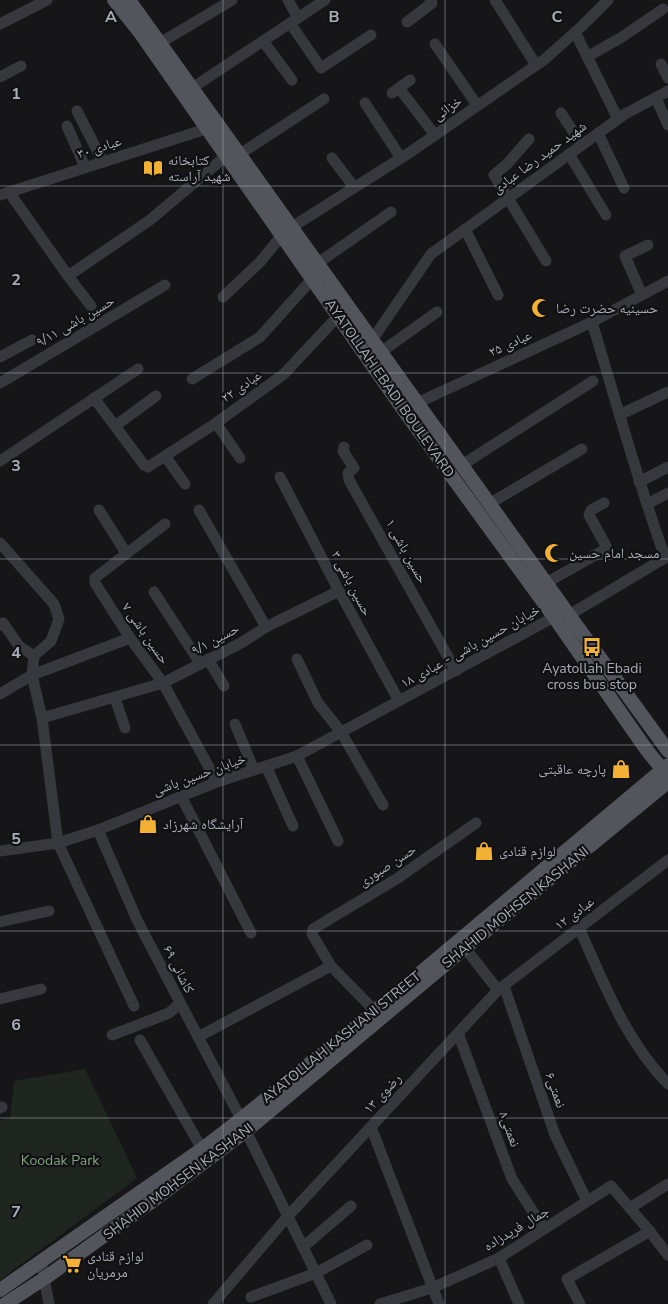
<svg xmlns="http://www.w3.org/2000/svg" width="668" height="1304" viewBox="0 0 668 1304" font-family="'Nunito Sans','Noto Naskh Arabic',sans-serif">
  <rect width="100%" height="100%" fill="#161618"/>
  <path fill="#1e261f" d="M85 1069 137 1178 0 1280V1120L10 1118 14 1081Z"/>
  <g fill="none" stroke-linecap="round" stroke-linejoin="round">
    <g stroke="#37383d" stroke-width="11">
      <path d="M288 0 298 18"/>
      <path d="M495 0 536 65"/>
      <path d="M407 22 432 3 430 0"/>
      <path d="M290 23 321 68 371 35"/>
      <path d="M0 24 47 0"/>
      <path d="M575 32 618 119"/>
      <path d="M263 41 292 80"/>
      <path d="M160 43 232 0"/>
      <path d="M435 44 477 105"/>
      <path d="M587 57 622 37 663 9"/>
      <path d="M661 64 668 78"/>
      <path d="M0 77 21 66"/>
      <path d="M192 88 325 0"/>
      <path d="M399 88 435 135"/>
      <path d="M392 93 410 80"/>
      <path d="M656 98 668 125"/>
      <path d="M365 103 401 158"/>
      <path d="M77 111 103 162"/>
      <path d="M561 113 582 145"/>
      <path d="M67 126 85 167"/>
      <path d="M598 133 624 188"/>
      <path d="M529 139 507 164 494 175 546 261"/>
      <path d="M240 154 324 99"/>
      <path d="M569 154 606 215"/>
      <path d="M332 158 354 187"/>
      <path d="M9 192 68 276 91 306"/>
      <path d="M0 195 206 129 214 124"/>
      <path d="M292 227 409 153 545 59 582 26 608 0"/>
      <path d="M465 229 498 295"/>
      <path d="M318 263 391 212"/>
      <path d="M68 276 150 220 226 156"/>
      <path d="M642 295 625 256 648 245"/>
      <path d="M223 297 261 261 282 235"/>
      <path d="M592 322C616 401 637 480 665 557"/>
      <path d="M372 340 431 254 625 114 668 91"/>
      <path d="M381 352 437 312"/>
      <path d="M0 357 32 340"/>
      <path d="M192 379 260 337 313 278"/>
      <path d="M0 383 165 285"/>
      <path d="M94 398 144 465 148 467 216 423 284 374 339 315"/>
      <path d="M417 403 592 322 668 281"/>
      <path d="M621 414 668 392"/>
      <path d="M216 423 240 458"/>
      <path d="M115 426 156 396"/>
      <path d="M344 447 343 451 354 468 348 473 349 480 456 671"/>
      <path d="M165 456 185 484"/>
      <path d="M0 461 138 369"/>
      <path d="M462 465 593 381"/>
      <path d="M280 477 339 591 399 701"/>
      <path d="M639 482 668 467"/>
      <path d="M489 504 582 449"/>
      <path d="M647 504 668 493"/>
      <path d="M99 510 126 553"/>
      <path d="M199 510 266 627"/>
      <path d="M165 524 95 578V583L130 638 163 683 217 782"/>
      <path d="M0 543 54 604 59 619 51 641 34 656"/>
      <path d="M546 583 606 549V546L589 515 591 510 604 503"/>
      <path d="M154 592 200 663"/>
      <path d="M569 615 668 556"/>
      <path d="M0 625 3 623 19 646 34 656"/>
      <path d="M34 656 32 675 42 718 58 843 134 1006"/>
      <path d="M208 659 224 686"/>
      <path d="M297 659 318 703 341 732 383 805"/>
      <path d="M0 694 32 675 130 638"/>
      <path d="M115 698 125 728"/>
      <path d="M42 718 163 683 241 643 266 627 339 591"/>
      <path d="M235 724 254 770"/>
      <path d="M297 756 338 841"/>
      <path d="M266 766 293 826"/>
      <path d="M181 796 251 933"/>
      <path d="M98 830 137 920 241 1119"/>
      <path d="M0 851 58 843 98 830 217 782 297 756 554 617"/>
      <path d="M0 922 49 911"/>
      <path d="M579 928C604 983 625 1040 668 1084"/>
      <path d="M465 948 498 990"/>
      <path d="M504 986 555 1135 587 1201"/>
      <path d="M0 999 41 989"/>
      <path d="M375 1011 331 966 312 934 313 929 398 878 476 823"/>
      <path d="M458 1033 512 1179 544 1229"/>
      <path d="M112 1035 169 1013 180 1003"/>
      <path d="M198 1037 331 966"/>
      <path d="M140 1040 202 1149"/>
      <path d="M0 1108 2 1107"/>
      <path d="M371 1127 439 1304"/>
      <path d="M246 1131 331 1304"/>
      <path d="M630 1208 668 1184"/>
      <path d="M303 1247 351 1206"/>
      <path d="M499 1258 519 1304"/>
      <path d="M41 1261 49 1304"/>
      <path d="M251 1297 316 1273 367 1245"/>
      <path d="M213 1304 288 1216 498 990 668 860"/>
      <path d="M380 1304 432 1288 499 1258 611 1186 647 1228 668 1255"/>
      <path d="M580 1304 567 1279 650 1231"/>
    </g>
    <g stroke="#53555c" stroke-width="14">
      <path d="M114 0 141 34 405 412 554 617 646 749 662 769 668 772"/>
      <path d="M129 0 569 615 668 751"/>
      <path d="M0 1290 202 1149 241 1119 375 1011 668 765"/>
      <path d="M5 1304 45 1278 154 1200 246 1131 465 948 668 782"/>
    </g>
  </g>
  <path fill="none" stroke="#a8adb8" stroke-width="1" stroke-opacity="0.55" d="M223 0V1304M445 0V1304M0 186H668M0 373H668M0 559H668M0 745H668M0 931H668M0 1118H668"/>
  <defs>
    <g id="library-bare" transform="scale(1.5)"><path d="M-6-4Q-3-5.5-.7-3.5V5Q-3 3-6 4ZM6-4Q3-5.5 .7-3.5V5Q3 3 6 4Z" fill="#f2b134" stroke="#111113" stroke-width="2.5" paint-order="stroke"/></g>
    <g id="mosque-bare" transform="scale(1.5)"><path d="M3.5-4.9A6 6 0 1 0 3.5 4.9A5 5 0 1 1 3.5-4.9Z" fill="#f2b134" stroke="#111113" stroke-width="2.5" paint-order="stroke"/></g>
    <g id="bus-bare" transform="scale(1.5)"><path d="M-5-6H5V4H4V6H2V4H-2V6H-4V4H-5ZM-3.5-4V0h7V-4ZM-3.5 1.2v1.5H-2V1.2ZM2 1.2v1.5H3.5V1.2Z" fill="#f2b134" stroke="#111113" stroke-width="2.5" paint-order="stroke"/></g>
    <g id="shop-bare" transform="scale(1.5)"><path d="M-5-2.5h2.3a2.7 3.5 0 0 1 5.4 0H5L5.5 6h-11ZM-1.5-2.5h3a1.5 2.3 0 0 0-3 0Z" fill="#f2b134" stroke="#111113" stroke-width="2.5" paint-order="stroke"/></g>
    <g id="supermarket-bare" transform="scale(1.5)"><path d="M-6-5.5h2.5l.6 2H6L4.5 2H-2.5L-4.4-4H-6ZM-1.5 3.2a1.3 1.3 0 1 0 .1 0ZM3 3.2a1.3 1.3 0 1 0 .1 0Z" fill="#f2b134" stroke="#111113" stroke-width="2.5" paint-order="stroke"/></g>
  </defs>
  <g fill-rule="evenodd">
    <use href="#library-bare" x="153" y="168"/>
    <use href="#mosque-bare" x="541" y="308"/>
    <use href="#mosque-bare" x="554" y="553"/>
    <use href="#bus-bare" x="592" y="647"/>
    <use href="#shop-bare" x="621" y="769"/>
    <use href="#shop-bare" x="148" y="824"/>
    <use href="#shop-bare" x="484" y="851"/>
    <use href="#supermarket-bare" x="72" y="1264"/>
  </g>
  <g text-anchor="middle" stroke-width="4.5" stroke-linejoin="round" paint-order="stroke">
    <g font-size="14" fill="#a8adb8" stroke="#111113">
      <text transform="translate(447 108) rotate(-35)" y="5">خزائی</text>
      <text transform="translate(99 147) rotate(-18)" y="5">عبادی ۳۰</text>
      <text transform="translate(539 157) rotate(-36)" y="5">شهید حمید رضا عبادی</text>
      <text transform="translate(75 321) rotate(-30)" y="5">حسین باشی ۹/۱۱</text>
      <text transform="translate(510 343) rotate(-25)" y="5">عبادی ۲۵</text>
      <text transform="translate(241 386) rotate(-35)" y="5">عبادی ۲۲</text>
      <text transform="translate(390 388) rotate(55)" y="5">AYATOLLAH EBADI BOULEVARD</text>
      <text transform="translate(407 551) rotate(61)" y="5">حسین باشی ۱</text>
      <text transform="translate(352 583) rotate(62)" y="5">حسین باشی ۳</text>
      <text transform="translate(146 633) rotate(55)" y="5">حسین باشی ۷</text>
      <text transform="translate(215 639) rotate(-28)" y="5">حسین ۹/۱</text>
      <text transform="translate(470 646) rotate(-29)" y="5">خیابان حسین باشی - عبادی ۱۸</text>
      <text transform="translate(199 774) rotate(-20)" y="5">خیابان حسین باشی</text>
      <text transform="translate(387 865) rotate(-33)" y="5">حسن صبوری</text>
      <text transform="translate(515 907) rotate(-39)" y="5">SHAHID MOHSEN KASHANI</text>
      <text transform="translate(574 913) rotate(-37)" y="5">عبادی ۱۲</text>
      <text transform="translate(179 969) rotate(63)" y="5">کاشانی ۶۹</text>
      <text transform="translate(341 1037) rotate(-39)" y="5">AYATOLLAH KASHANI STREET</text>
      <text transform="translate(556 1090) rotate(71)" y="5">نعمتی۶</text>
      <text transform="translate(382 1093) rotate(-47)" y="5">رضوی ۱۳</text>
      <text transform="translate(510 1129) rotate(70)" y="5">نعمتی۸</text>
      <text transform="translate(178 1181) rotate(-37)" y="5">SHAHID MOHSEN KASHANI</text>
      <text transform="translate(516 1228) rotate(-31)" y="5">جمال فریدزاده</text>
    </g>
    <g font-size="14" fill="#a8adb8" stroke="#111113" text-anchor="start">
      <text x="168" y="165">کتابخانه<tspan x="168" dy="16">شهید آراسته</tspan></text>
      <text x="556" y="313">حسینیه حضرت رضا</text>
      <text x="569" y="558">مسجد امام حسین</text>
      <text x="592" y="673" text-anchor="middle">Ayatollah Ebadi<tspan x="592" dy="16">cross bus stop</tspan></text>
      <text x="606" y="774" text-anchor="end">پارچه عاقبتی</text>
      <text x="163" y="829">آرایشگاه شهرزاد</text>
      <text x="499" y="856">لوازم قنادی</text>
      <text x="87" y="1261">لوازم قنادی<tspan x="87" dy="16">مرمریان</tspan></text>
    </g>
    <g font-size="14" fill="#7fa381" stroke="#111113">
      <text x="60" y="1165">Koodak Park</text>
    </g>
  </g>
  <g font-size="16" text-anchor="middle" font-weight="bold" fill="#a8adb8" stroke="#111113" stroke-width="4.5" stroke-linejoin="round" paint-order="stroke">
    <text x="111" y="22">A</text>
    <text x="334" y="22">B</text>
    <text x="557" y="22">C</text>
    <text x="16" y="99">1</text>
    <text x="16" y="285">2</text>
    <text x="16" y="471">3</text>
    <text x="16" y="658">4</text>
    <text x="16" y="844">5</text>
    <text x="16" y="1030">6</text>
    <text x="16" y="1217">7</text>
  </g>
</svg>
